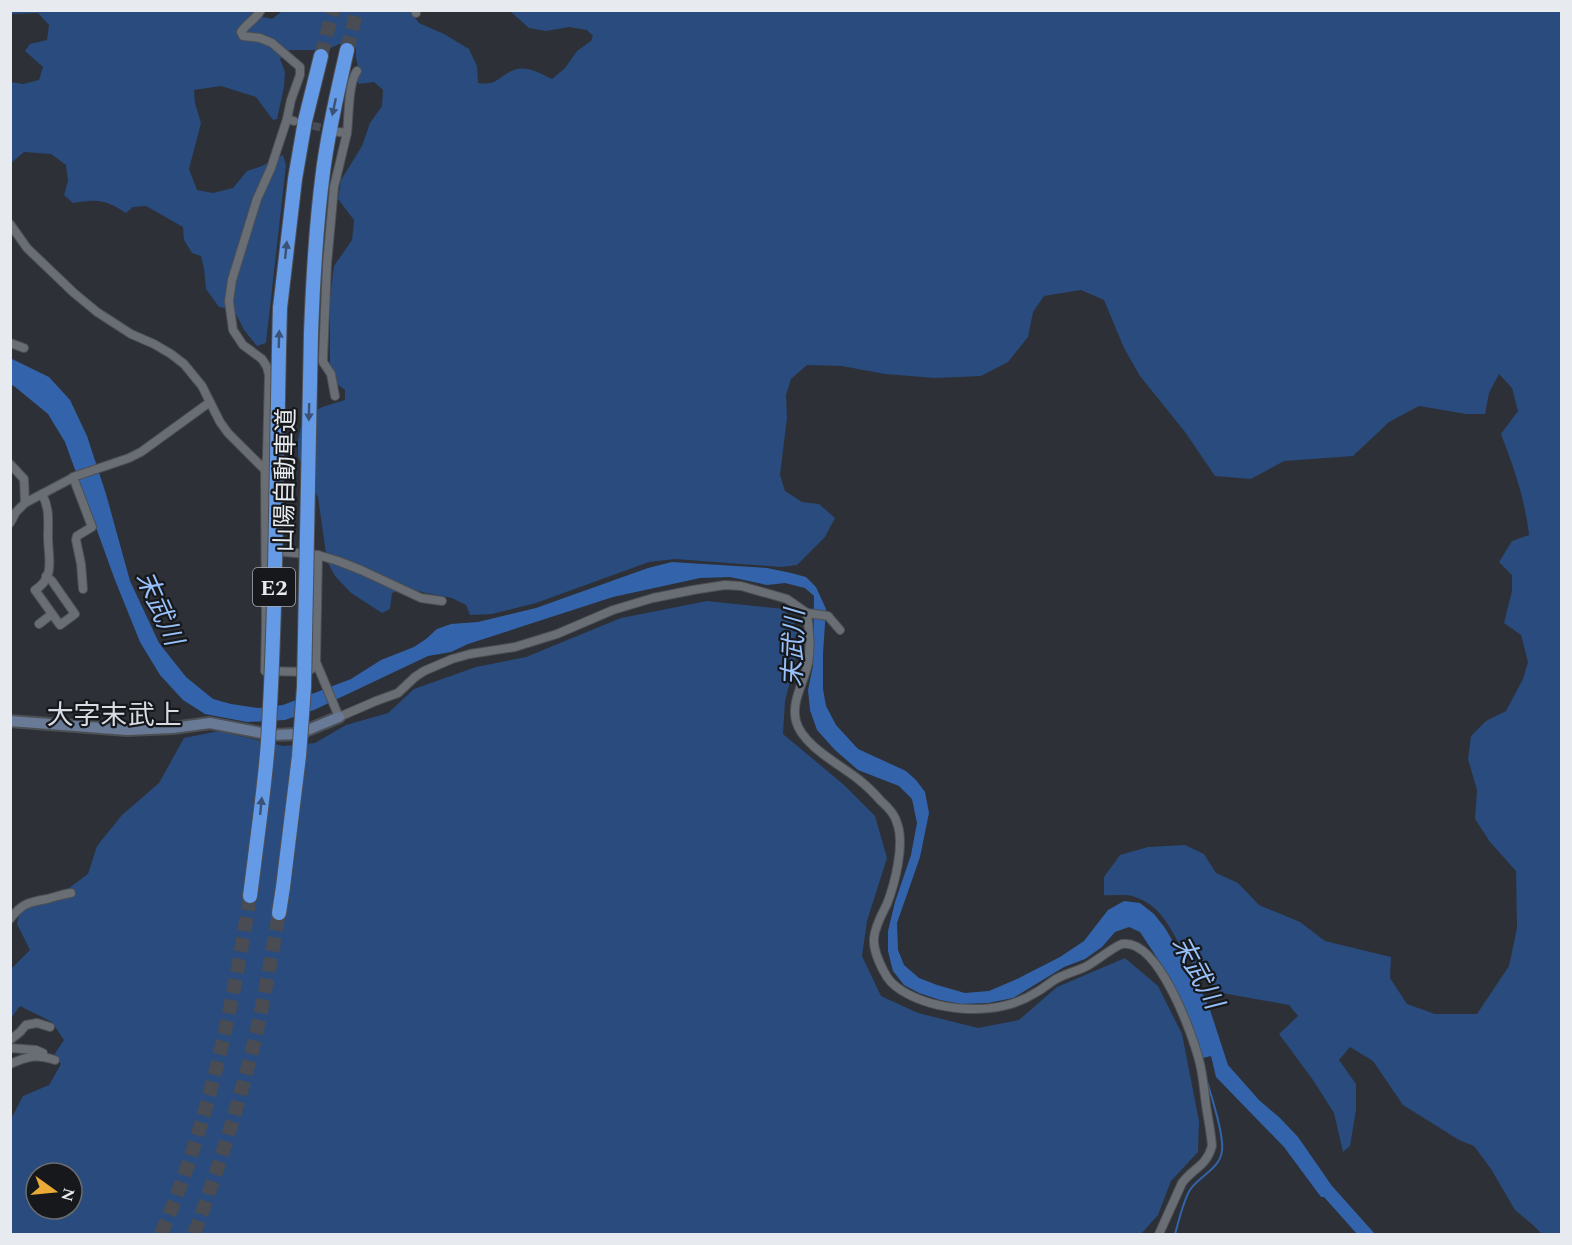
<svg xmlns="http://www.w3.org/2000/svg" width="1572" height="1245" viewBox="0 0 1572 1245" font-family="Spectral,'Noto Sans JP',serif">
  <rect width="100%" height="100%" fill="#2d3036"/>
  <g fill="#294b7d" fill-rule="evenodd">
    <path d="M263 10V17L272 19 282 11H410L419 23 444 34 469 49 477 66 478 83C498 86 498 76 514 70 526 65 540 73 552 79L565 68 577 51 591 41 593 36 587 30 569 27 546 31 529 28 510 11H1561V1234H1542L1533 1225 1515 1210 1491 1169 1474 1146 1459 1140 1403 1105 1373 1061 1350 1047 1339 1060 1356 1084V1110L1350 1146 1343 1152 1334 1113 1313 1080 1279 1034 1298 1016 1289 1005 1222 993C1210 983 1196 969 1187 956 1171 933 1164 905 1132 896 1124 894 1113 896 1104 895V877L1120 855 1148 847 1185 845 1204 854 1216 873 1238 883 1259 905 1300 922 1325 941 1391 957 1390 978 1407 1004 1435 1014H1477L1509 966 1517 928 1516 871 1490 842 1475 819 1477 790 1468 759 1471 736 1486 721 1506 711 1523 679 1528 662 1521 635 1504 623 1512 591V575L1499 562 1512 541 1529 535C1525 499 1514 468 1501 434L1518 411 1512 388 1499 374 1489 393 1485 414H1466L1419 406 1389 422 1353 456 1284 461 1251 479 1215 476 1185 432 1140 376 1124 348 1104 300 1081 290 1044 296 1033 312 1028 337 1008 362 981 376 935 378 885 374 842 366 807 365 791 379 786 395 787 418 780 475 785 491 802 502 819 504 835 518 825 537 797 565 782 567 675 559 649 562 536 603 492 614 470 615 466 605 452 598 426 593 407 588 392 593 390 609 382 613 351 593 335 576 327 561 318 497 298 457V440L303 417 322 407 345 400V390L337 384 330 368V297L334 266 352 240 354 220 338 199 341 180 362 146 370 123 382 106 383 90 374 82 359 84 356 79 358 68 356 58V48L339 44 327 50H289L280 59 285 72 284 87 277 119 273 120 256 97 221 86 194 90 195 103 201 123 189 169 197 190 213 193 233 188 247 171 262 166 283 155 286 165 266 343 257 346 244 330 234 310 219 307 206 289 204 269 201 256 192 253 184 240 183 227 146 206 133 207 126 213C105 199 97 199 73 203L64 195 68 181 66 165 51 154 24 152 11 163V82L23 84 39 80 43 67 25 51 30 44 47 40 49 25 38 13 11 14V11Z"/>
    <path d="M707 601 784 609 802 634 785 701 783 734 843 784 875 816 887 858 867 921 862 956 881 996 918 1013 978 1028 1019 1020 1057 987 1125 958 1158 986 1182 1034 1199 1121 1198 1152 1171 1181 1158 1215 1141 1234H11V1119L23 1096 49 1085 61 1064 54 1055 64 1040 52 1022 20 1006 11 1018V968L13 967 30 950 17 924 21 908 54 899 88 874 97 846 122 815 159 783 184 738 219 731 283 746 315 743 346 725 388 713 414 689 476 667 526 657 621 618ZM36 1173H72V1209H36Z"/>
  </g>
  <path fill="#3364ab" d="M10 358 49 377 70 400 87 436 106 494 130 581 159 643 186 677 213 699 231 704 258 708 283 705 351 679 381 660 414 647 426 639 437 629 451 624 478 622 536 608 648 568 672 562 767 568 791 573 806 577 816 587 826 609 823 653V689L826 706 836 725 858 749 906 771 916 780 925 792 929 813 920 857 897 923 898 950 904 965 919 978 937 985 965 993 989 991 1017 979 1060 957 1084 941 1108 910 1124 901 1140 903 1154 914 1165 928 1200 988 1210 1010 1228 1065 1259 1100 1280 1118 1298 1137 1332 1186 1375 1234H1357L1324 1197H1321L1284 1147 1216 1077 1211 1056 1203 1058 1184 1008 1171 979 1140 932 1129 927 1115 932 1102 947 1085 959 1064 967 1013 998 988 1003 961 1004 940 1000 919 993 904 985 893 971 888 951V931L895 902 911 855 917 823 912 799 899 786 858 770 835 750 817 730 810 710 808 690 813 666 814 596 805 588 785 583 767 585 730 577 700 578 613 597 468 644 451 652 428 656 314 710 285 720 247 722 205 714 183 700 160 675 140 642 115 580 65 442 48 414 14 386 11 385Z"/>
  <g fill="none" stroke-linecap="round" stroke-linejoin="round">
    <path stroke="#3364ab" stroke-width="2" d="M1175 1234C1179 1221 1183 1201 1190 1190 1199 1176 1220 1169 1222 1151 1224 1136 1212 1097 1207 1082"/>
    <path stroke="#494c52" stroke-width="8" stroke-dasharray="8 4" stroke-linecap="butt" d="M301 123 331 130"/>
    <g stroke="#494c52" stroke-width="14" stroke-dasharray="14 7" stroke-linecap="butt">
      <path d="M347 50 357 10"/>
      <path d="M321 56 333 10"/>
      <path d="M161 1234C208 1126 232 1012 250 896"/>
      <path d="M194 1234C217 1173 237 1111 253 1047 264 1003 271 958 279 913"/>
    </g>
    <g stroke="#4c4f54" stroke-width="10">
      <g id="street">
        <path d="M261 10C256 19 246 24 241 32L243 36 260 38 272 43 300 67V75L291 100 287 119 294 121"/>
        <path d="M415 10 416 13"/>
        <path d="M287 119 271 168 257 199 232 280 229 301 233 330 243 345 262 359 267 367 269 375 267 457 265 470 266 624 265 671 307 672 317 665"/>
        <path d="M338 132 347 133C349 117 348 83 357 71"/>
        <path d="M10 224 27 248 74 293 97 312 131 334 154 344 171 354 184 364 202 386 220 422 228 433 265 470"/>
        <path d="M10 343 24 348"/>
        <path d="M335 396 331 374 323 362V358L327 264 334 187 347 133"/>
        <path d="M10 464 24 479 25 503"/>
        <path d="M73 477 92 527 77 536 76 540 81 564 83 589"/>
        <path d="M42 494C50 509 48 521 48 537 48 557 56 577 35 590L60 625 75 614 52 581 46 576"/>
        <path d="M10 523 16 512 25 503 76 476 129 458 141 452 210 402"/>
        <path d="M272 551 318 555 338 561 361 570 421 598 442 601"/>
        <path d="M318 555 316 662 339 717 376 701 398 693 415 677 424 671 452 659 470 654 515 647 557 634 613 610 653 598 693 590 725 585 741 586 780 597 787 599 807 613 828 616 840 630"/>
        <path d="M807 613C809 630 811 647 808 663 804 683 791 701 796 721 802 745 839 764 858 779 867 786 874 793 881 801 888 807 895 815 897 823 905 844 895 883 887 904 882 914 875 926 874 938 873 950 881 967 887 977 897 992 921 1001 938 1005 970 1012 1007 1011 1035 993 1043 989 1050 982 1058 978 1067 973 1078 971 1087 966 1096 961 1115 946 1122 944 1158 938 1192 1033 1199 1060 1203 1074 1204 1090 1206 1105 1208 1119 1211 1132 1212 1146 1206 1167 1194 1167 1182 1183L1159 1234"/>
        <path d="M39 624 52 614"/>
        <path d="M10 919C22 903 30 902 47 899 55 897 63 894 71 893"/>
        <path d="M10 1040 20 1032 26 1025 37 1023 50 1027"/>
        <path d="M10 1048 36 1050 43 1053"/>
        <path d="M10 1064C29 1056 35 1054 55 1060"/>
      </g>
    </g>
    <g stroke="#4c4f54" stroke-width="14">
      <path id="secondary" d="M10 721 127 730 173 728 210 723 272 735 298 734 339 717"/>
    </g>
    <g stroke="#4c4f54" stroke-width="16">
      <g id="highway">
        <path d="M280 308 295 179 305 121 321 56"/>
        <path d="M311 333C313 279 316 225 323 172 328 131 338 90 347 50"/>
        <path d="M250 896 254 865"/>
        <path d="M279 913 283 887"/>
      </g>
    </g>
    <use href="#street" stroke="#696d74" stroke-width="8"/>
    <use href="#secondary" stroke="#687a96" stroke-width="10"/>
    <use href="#highway" stroke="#659ae6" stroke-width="14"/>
    <g stroke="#4c4f54" stroke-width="16" stroke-linecap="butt">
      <g id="highway-bridge">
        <path d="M254 865C259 824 265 783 268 742 277 597 276 452 280 308"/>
        <path d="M283 887 299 756 304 687 311 333"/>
      </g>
    </g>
    <use href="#highway-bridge" stroke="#659ae6" stroke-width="14"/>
  </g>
  <defs><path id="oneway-solid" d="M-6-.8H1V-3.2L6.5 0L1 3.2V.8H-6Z" transform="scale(1.5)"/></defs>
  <g fill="#3a5276">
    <use href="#oneway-solid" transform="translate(334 107) rotate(102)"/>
    <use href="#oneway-solid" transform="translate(286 250) rotate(-84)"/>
    <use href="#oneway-solid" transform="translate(279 339) rotate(-88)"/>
    <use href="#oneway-solid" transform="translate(309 412) rotate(91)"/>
    <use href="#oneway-solid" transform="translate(261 806) rotate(-84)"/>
  </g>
  <g text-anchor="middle" stroke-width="4.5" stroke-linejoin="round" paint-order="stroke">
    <rect fill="#16181b" stroke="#a8abaf" stroke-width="1.5" x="253" y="568" width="42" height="38" rx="4.5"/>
    <g font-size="22" font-weight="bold" fill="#e7eaee">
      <text x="274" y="595">E2</text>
    </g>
    <g font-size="24" fill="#e7eaee" stroke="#16181b">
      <text transform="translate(285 480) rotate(-89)" y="8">山陽自動車道</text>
    </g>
    <g font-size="26" font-style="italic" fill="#98c0fa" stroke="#16181b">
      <text transform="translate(160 608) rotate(66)" y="9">末武川</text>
      <text transform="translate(793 648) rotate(-88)" y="9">末武川</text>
      <text transform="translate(1198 972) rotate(62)" y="9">末武川</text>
    </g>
    <g font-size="27" fill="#d7dce4" stroke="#16181b">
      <text x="114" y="724">大字末武上</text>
    </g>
  </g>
  <rect width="1572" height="1245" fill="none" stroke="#e7eaee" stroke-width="24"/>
  <g transform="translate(54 1191) rotate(105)"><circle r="28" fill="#16181b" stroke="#6a6c6f" stroke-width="1.5"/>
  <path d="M0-4.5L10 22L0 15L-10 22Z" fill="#eaaa38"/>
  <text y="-9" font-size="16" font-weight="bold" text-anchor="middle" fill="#e7eaee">N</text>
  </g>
</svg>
